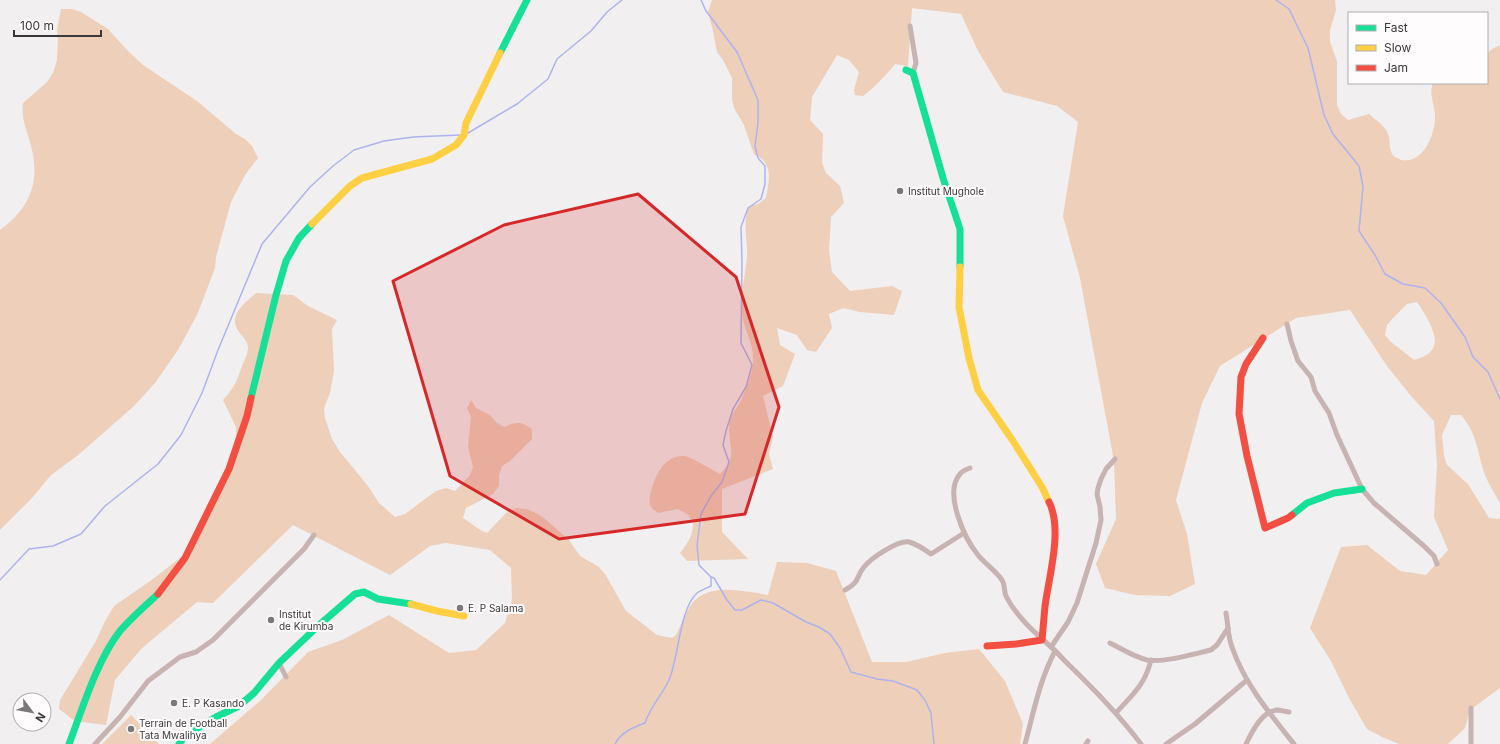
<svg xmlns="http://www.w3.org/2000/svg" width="1500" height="744" viewBox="0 0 1500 744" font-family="Inter,sans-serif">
  <rect width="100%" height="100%" fill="#f1eff0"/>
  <g fill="#edcfba" fill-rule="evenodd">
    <path d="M712 0H1335L1336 10 1330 30V42L1337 61V105L1341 114 1348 120 1369 114C1377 121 1387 127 1389 137 1390 146 1389 147 1393 156 1395 157 1399 159 1401 160 1423 164 1434 136 1435 119 1436 106 1428 96 1433 83H1487V54L1492 49 1500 45V503C1495 494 1489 485 1485 475 1477 452 1478 435 1461 415H1451L1442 435 1444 456 1447 465 1468 484 1489 518 1499 519 1500 517V688L1470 710 1465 728 1448 744H1399L1382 737 1367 729 1349 698 1331 661 1310 628 1341 547 1367 545 1400 571 1426 575 1448 550 1434 517 1437 465 1434 421 1411 396 1387 366 1350 310 1296 318 1220 366 1202 403 1176 500 1187 534 1195 584 1170 596 1135 595 1105 588 1096 564 1116 519 1114 461 1080 278 1063 216 1078 122 1057 106 1003 92 978 51 961 14 912 8 908 66 895 64C885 76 876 86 863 96L855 95 854 90 859 72 849 60 837 55 812 97 810 120 823 134 822 163 826 173 840 186 844 203 831 217 829 251 832 272 850 291 892 286 902 291 894 315 860 312 843 308 829 314 832 328 816 352 807 350 797 335 777 328 780 345 795 354 783 386 763 396 773 437 769 454 773 469 722 489V532L748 559 687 561 680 553C689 541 693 536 693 521L687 514 678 509 658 513C656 511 652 509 651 507 648 501 650 494 652 488 656 473 666 455 684 456 690 456 712 470 720 474 741 454 725 442 730 420 731 414 737 408 740 402 746 390 752 374 753 361 754 343 744 331 742 314 740 296 745 276 747 257 748 240 742 223 749 206L758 204 766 198C768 186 773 170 762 159 760 157 756 156 754 154L744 125 734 108 732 99V78L723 60 717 52 713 31 708 12ZM1417 302C1424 313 1443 339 1431 351 1427 356 1420 358 1414 360L1391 342 1385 335 1387 325 1393 318 1407 304Z"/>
    <path d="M61 9H72L81 12 108 29 128 51 143 65 197 101 236 134 245 139 252 146 258 158 245 175 231 202 216 257 215 268 197 315 178 350 155 383 134 406 77 456 51 475 32 498 0 530V230C32 207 41 179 30 142 26 128 21 118 23 103L47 82 53 73 57 60 58 39 57 30Z"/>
    <path d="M256 293 293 295 308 306 337 320 332 329 334 371 330 393 324 408 325 418 332 439 340 452 368 486 379 503 395 517 405 514 436 491 446 488 455 491 470 475 473 467 468 447 471 417 467 408 471 400 476 408 490 415 496 422 504 427C517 422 521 421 532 429V439L510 461 502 466 499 475V486L493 494 466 508 463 518C472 523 478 530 487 533L507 512 516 508 526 509 536 513 544 518 569 540 580 556 599 567 605 574 626 611 657 635 672 638 676 635C681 625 685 614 691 605 708 581 745 592 768 595L777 562 807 563 836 571 872 662H906L945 653 979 649 1005 681 1023 724 1020 744H210L262 699 308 652 342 640 389 615 449 653 476 650 505 623 512 600 511 568 490 550 446 543 430 546 390 575 293 525 213 603 197 602 141 649 115 680 106 725 75 721 59 709 60 700 96 641 104 623 114 606 153 579 185 554 223 478 236 437V427L223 400C234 388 237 381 242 366 244 360 248 354 248 348 248 342 243 337 239 332 227 315 244 304 256 293Z"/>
    <path d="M131 715 159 744H102Z"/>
  </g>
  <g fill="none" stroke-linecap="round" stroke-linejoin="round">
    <g stroke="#aeb3ee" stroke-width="1.5">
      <path d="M1276 0 1289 9 1308 48 1324 115 1333 134 1359 166 1363 187 1359 231 1375 255 1385 274 1403 284 1425 288 1441 303 1465 337 1473 357 1488 372 1500 399"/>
      <path d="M468 133 517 104 548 79 557 59 591 31 607 12 622 0"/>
      <path d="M711 577 714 578 727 600 735 610H742L761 600 773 603 806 622 819 627 830 634 840 648 851 672 877 679 893 681 917 690 925 700 931 713 934 744"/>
      <path d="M0 580 29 549 53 546 81 534 105 506 158 464 181 435 202 393 218 350 262 244 310 187 333 166 354 150 384 141 413 137 460 135"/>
      <path d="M615 744C621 732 634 727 645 723 650 707 662 695 669 680 679 657 679 610 697 593 701 590 707 588 711 586V577L699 565 697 545 701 514 711 496 722 482 729 462 723 445 726 431 733 409 746 387 752 365 741 343 742 262 741 227 748 208 761 199 765 184V166L758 158 755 146 758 123V100L737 52 706 11 701 0"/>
    </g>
    <g stroke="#c7b3b2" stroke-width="5">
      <path d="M910 26 916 63 913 73"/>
      <path d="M1287 324 1291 341 1298 361 1311 377 1315 391 1329 413 1337 435 1362 489 1374 503 1424 546 1434 556 1437 564"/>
      <path d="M970 468C967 469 962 471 960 474 943 493 965 539 978 555 984 563 1000 574 1003 582 1005 586 1004 592 1006 596 1016 616 1034 632 1050 646 1056 651 1062 658 1067 663 1094 689 1119 715 1141 744"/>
      <path d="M845 590C861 581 855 578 864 567 871 558 898 540 909 542 917 544 924 549 931 554L964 533"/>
      <path d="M1226 613C1228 624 1228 637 1232 647 1244 683 1270 714 1294 744"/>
      <path d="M1110 643C1122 649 1134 657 1147 660 1163 663 1194 654 1211 650L1217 645 1228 628"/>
      <path d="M1051 647 1068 622 1077 603 1096 543 1101 520 1100 507 1097 494 1098 488 1101 479 1106 469 1115 459"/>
      <path d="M279 663 286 677"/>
      <path d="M1471 708V744"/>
      <path d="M1116 713C1132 695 1145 685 1151 660"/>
      <path d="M95 744 120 717 148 681 180 657 196 652 213 640 304 549 314 535"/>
      <path d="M1025 744C1034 711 1039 682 1055 651"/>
      <path d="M1086 744 1088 741"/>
      <path d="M1166 744 1195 724 1247 680"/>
      <path d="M1246 744C1252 732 1261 712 1277 710 1281 710 1286 712 1289 712"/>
    </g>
    <g stroke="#16e098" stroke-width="7">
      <path d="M500 53 527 0"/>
      <path d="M906 70 913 73 943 178 960 229V267"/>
      <path d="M251 398 276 295 286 261 299 238 312 224"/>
      <path d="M1292 515 1307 503 1334 493 1362 489"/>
      <path d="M69 744C82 710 97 660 120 631 131 618 145 606 158 594"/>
      <path d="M179 744 185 736 216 717 239 706 254 693 279 663 318 626 355 594 364 592 378 599 411 604"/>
    </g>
    <g stroke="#ffcf43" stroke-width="7">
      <path d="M312 224 350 186 362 178 432 159 456 145 464 135 466 123 500 53"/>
      <path d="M960 267 959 307 969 358 978 390 1013 441 1042 487 1049 502"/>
      <path d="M411 604 437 611 464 616"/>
    </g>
    <g stroke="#f24e42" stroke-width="7">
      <path d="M1263 338 1246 364 1241 377 1239 414 1247 456 1265 528 1288 518 1292 515"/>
      <path d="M158 594 185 558 229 469 247 416 251 398"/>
      <path d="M987 646 1016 644 1042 640C1043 629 1044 617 1045 606 1049 576 1063 529 1049 502"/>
    </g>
  </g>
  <path fill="#d62828" fill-opacity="0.2" stroke="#d62828" stroke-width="3" stroke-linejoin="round" d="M638 194 736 277 779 407 745 514 559 539 450 476 393 281 504 225Z"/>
  <g fill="#7a7879" stroke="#fffcfd" stroke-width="1.5">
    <circle cx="900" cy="191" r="4"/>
    <circle cx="460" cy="608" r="4"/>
    <circle cx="271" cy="620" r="4"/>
    <circle cx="174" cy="703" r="4"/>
    <circle cx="131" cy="729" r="4"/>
  </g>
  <g text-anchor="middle" stroke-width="4" stroke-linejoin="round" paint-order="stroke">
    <g font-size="10" fill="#3a3839" stroke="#fffcfd" text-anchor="start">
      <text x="908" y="195">Institut Mughole</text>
      <text x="468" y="612">E. P Salama</text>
      <text x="279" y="618">Institut<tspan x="279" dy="12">de Kirumba</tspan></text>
      <text x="182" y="707">E. P Kasando</text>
      <text x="139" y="727">Terrain de Football<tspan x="139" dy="12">Tata Mwalihya</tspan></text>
    </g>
  </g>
  <rect x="1348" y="12" width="140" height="72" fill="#fffcfd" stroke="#b0aeaf"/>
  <rect x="1356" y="25" width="20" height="6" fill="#16e098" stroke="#b0aeaf"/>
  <text x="1384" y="32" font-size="12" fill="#3a3839">Fast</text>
  <rect x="1356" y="45" width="20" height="6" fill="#ffcf43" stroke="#b0aeaf"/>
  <text x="1384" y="52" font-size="12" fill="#3a3839">Slow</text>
  <rect x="1356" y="65" width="20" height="6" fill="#f24e42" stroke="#b0aeaf"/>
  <text x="1384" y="72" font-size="12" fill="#3a3839">Jam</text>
  <g transform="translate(32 712) rotate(122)"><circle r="19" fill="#fffcfd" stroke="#b0aeaf"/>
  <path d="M0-3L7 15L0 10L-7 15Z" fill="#7a7879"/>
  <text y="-6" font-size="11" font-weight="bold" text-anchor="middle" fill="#3a3839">N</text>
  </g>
  <path d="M14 30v6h87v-6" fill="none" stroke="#3a3839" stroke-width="2"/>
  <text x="20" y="30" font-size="12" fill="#3a3839" stroke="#fffcfd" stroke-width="3" paint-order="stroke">100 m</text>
</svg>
